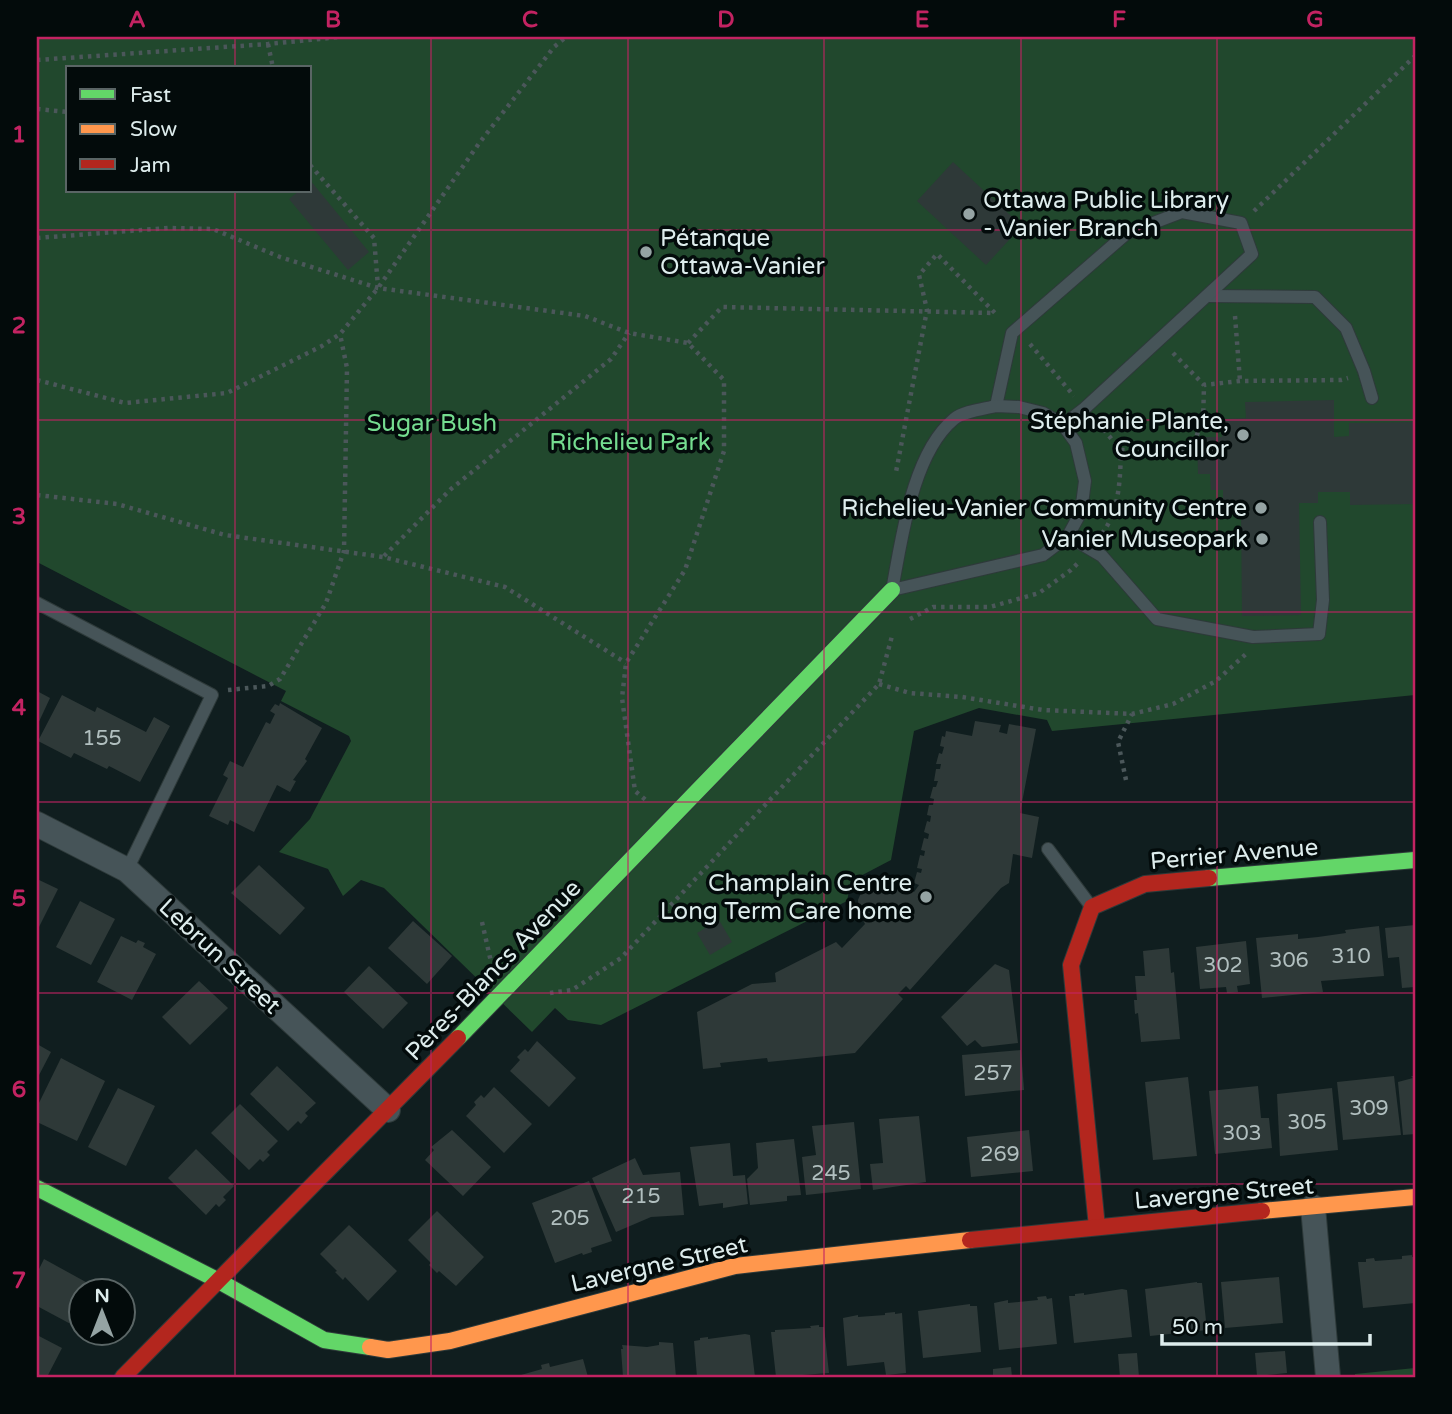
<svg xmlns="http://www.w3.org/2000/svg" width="1452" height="1414" viewBox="0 0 1452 1414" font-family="'Varela Round',sans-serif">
  <rect width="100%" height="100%" fill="#101e1f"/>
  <g fill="#21482d" fill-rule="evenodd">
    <path d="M37 37H1415V695L1052 731 1047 720 979 708 914 731 891 860 851 881 847 901 601 1025 568 1020 555 1008 532 1032 384 888 361 880 343 896 328 869 279 852 310 819 351 741 349 736 281 701 286 691 37 562ZM68 68H310V191H68Z"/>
    <path d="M1415 1368V1377H1355V1374Z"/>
  </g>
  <g fill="#2e3938">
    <path d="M953 162 1022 226 986 265 917 201Z"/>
    <path d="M310 180 369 252 348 270 289 199 299 191H310Z"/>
    <path d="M1334 400V437L1349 436V423L1415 422V504L1350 505V492H1318V503H1299L1301 615 1242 616 1241 510 1223 511V490H1211L1210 474H1198L1197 437H1222V419L1246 418 1245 402Z"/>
    <path d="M37 691 50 698 37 726Z"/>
    <path d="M62 695 95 712 97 707 146 732 154 717 170 726 140 782 109 766 107 769 74 753 71 758 38 741Z"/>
    <path d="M280 703 322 728 305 759 307 761 293 780 296 781 290 792 277 785 254 832 230 820 228 825 209 816 228 778 223 775 230 761 243 767 266 722 270 724 275 714 270 711 275 704 279 706Z"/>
    <path d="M975 721 1001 725 999 732 1007 734 1009 724 1036 729 1020 813 1039 817 1032 858 1013 854 1009 883 1001 888 910 990 906 986 898 994 903 999 855 1053 768 1062 767 1058 720 1063 721 1067 703 1069 697 1012 752 984 776 982 775 973 836 942 842 948 865 924 859 912 858 900 863 888 873 879 883 876 894 877 914 892 919 885 914 883 917 872 921 873 922 869 917 868 920 855 924 856 925 851 921 850 924 838 928 839 929 834 924 832 927 821 930 822 931 816 927 815 929 805H933L934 799 930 798 933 787H936L938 781H934L936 769H940L941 764H936L939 753 942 754 944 747 940 746 942 736 945 737 946 731 972 736Z"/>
    <path d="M259 865 305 908 280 935 231 893Z"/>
    <path d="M37 879 58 889 37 931Z"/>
    <path d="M80 901 115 919 91 965 56 947Z"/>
    <path d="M719 920 732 942 710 955 697 933Z"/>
    <path d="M413 921 452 956 427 984 388 948Z"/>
    <path d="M1415 925V987L1402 988 1399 957 1388 958 1385 928Z"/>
    <path d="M1379 926 1384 976 1321 981 1323 992 1262 998 1256 938 1298 934V939L1318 937 1346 933 1345 930Z"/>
    <path d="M121 936 136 943 138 940 145 943 143 947 156 954 132 1000 97 982Z"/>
    <path d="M1246 941 1250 984 1237 986 1238 992 1227 993 1226 987 1200 989 1196 947Z"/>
    <path d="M1169 948 1171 973 1174 972 1180 1039 1141 1042 1138 1013 1135 1014 1134 1000H1137L1135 976H1145L1143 951Z"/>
    <path d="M995 964 1009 970 1018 1043 982 1047 975 1040 967 1046 941 1017Z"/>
    <path d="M369 966 408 1003 383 1029 344 992Z"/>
    <path d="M199 981 228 1008 190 1045 162 1017Z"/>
    <path d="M537 1041 576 1078 549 1107 510 1071 520 1060 517 1057 525 1049 528 1052Z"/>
    <path d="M37 1044 51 1052 37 1079Z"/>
    <path d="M1021 1050 1024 1090 965 1096 962 1055Z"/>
    <path d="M61 1058 105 1081 77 1141 37 1122V1107Z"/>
    <path d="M277 1066 316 1103 305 1113 308 1116 301 1124 298 1121 288 1131 250 1094Z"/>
    <path d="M1394 1076 1401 1135 1343 1140 1337 1082Z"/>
    <path d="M1411 1076H1415V1134L1403 1135 1398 1082 1413 1078Z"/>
    <path d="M1188 1077 1197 1156 1153 1160 1145 1082Z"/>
    <path d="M1258 1086 1261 1118H1269L1272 1148 1215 1154 1209 1091Z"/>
    <path d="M494 1087 532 1124 504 1153 466 1116 476 1105 474 1102 481 1095 484 1098Z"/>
    <path d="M118 1088 155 1106 126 1166 88 1147Z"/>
    <path d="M1332 1088 1338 1150 1280 1156 1277 1094Z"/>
    <path d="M240 1104 278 1141 267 1152 270 1155 263 1162 260 1159 249 1170 211 1133Z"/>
    <path d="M919 1116 926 1182 873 1190 870 1164 883 1163 879 1119Z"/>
    <path d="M854 1122 861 1189 806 1195 802 1157 816 1155 812 1126Z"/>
    <path d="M452 1130 491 1167 463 1196 425 1160 434 1150 431 1147Z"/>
    <path d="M1029 1130 1033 1171 971 1177 967 1137Z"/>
    <path d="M794 1139 801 1195 787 1196V1201L750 1205 747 1179 758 1168 756 1143Z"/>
    <path d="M730 1143 733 1176 745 1175 748 1204 723 1208V1203L699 1206 690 1147Z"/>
    <path d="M196 1149 234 1186 223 1197 226 1200 219 1207 216 1204 206 1215 168 1178Z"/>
    <path d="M635 1158 643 1175 680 1172 684 1215 651 1217 616 1232 592 1178Z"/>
    <path d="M589 1181 612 1241 591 1248 592 1252 583 1255 582 1253 555 1263 532 1203Z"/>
    <path d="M437 1211 484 1257 456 1286 439 1271 437 1273 429 1265 431 1263 408 1240Z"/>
    <path d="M349 1225 397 1271 368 1301 345 1277 343 1280 335 1272 337 1271 320 1254Z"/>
    <path d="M1412 1255V1257H1415V1303L1363 1308 1358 1262H1366V1259L1374 1258 1375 1261 1402 1259V1256Z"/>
    <path d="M44 1259 104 1292H80V1329L37 1306V1273Z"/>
    <path d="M1279 1277 1283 1323 1225 1328 1221 1282Z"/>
    <path d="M1197 1282V1283H1202L1207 1330 1150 1336 1145 1289Z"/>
    <path d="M1122 1289 1127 1290 1132 1337 1074 1343 1069 1296H1075V1294L1084 1293V1295Z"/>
    <path d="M1046 1296 1047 1299 1052 1298 1057 1344 999 1350 994 1303 1008 1300V1303L1038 1300 1037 1297Z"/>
    <path d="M970 1304V1306H977L981 1352 923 1358 918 1311Z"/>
    <path d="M895 1312V1314L902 1313 906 1373 886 1375 884 1362 847 1366 843 1318 858 1315V1317L885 1315V1313Z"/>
    <path d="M819 1325V1327H824L829 1373 776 1377 771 1332H775V1330L811 1328 810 1326Z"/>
    <path d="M745 1334 750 1335 755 1377H697L694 1341 700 1340V1338L708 1337V1339Z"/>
    <path d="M37 1335 62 1348 47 1377H37Z"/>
    <path d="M659 1342 673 1343 676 1377H623L621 1349H623L622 1345 647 1347 659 1345Z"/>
    <path d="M1285 1351 1287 1373 1257 1376 1255 1353Z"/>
    <path d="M1137 1353 1139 1377H1120L1118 1354Z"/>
    <path d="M583 1359 588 1377H514L542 1369 541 1365 549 1363 550 1367Z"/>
    <path d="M1011 1367 1012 1377H993V1369Z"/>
  </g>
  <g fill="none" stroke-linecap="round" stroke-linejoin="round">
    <g stroke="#2e3a3a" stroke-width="14">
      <g id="lane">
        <path d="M1207 296 1315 297 1346 328 1364 371 1372 398"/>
        <path d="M996 406 1012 333 1127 233 1182 212 1241 223 1252 254 1085 408 1063 425"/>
        <path d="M996 406 1019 407 1043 413 1063 425 1076 443 1085 481 1081 512 1068 536 1043 555 892 590C902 538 912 454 954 419 964 411 984 409 996 406Z"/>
        <path d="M1068 536 1102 556 1157 619 1253 637 1319 634 1323 600 1320 522"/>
        <path d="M37 603 212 695 127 870"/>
        <path d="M1048 849 1090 905"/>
      </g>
    </g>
    <g stroke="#2e3a3a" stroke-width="26">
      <g id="street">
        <path d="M37 824 127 870 388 1110"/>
        <path d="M1313 1207 1328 1377"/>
      </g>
    </g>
    <g stroke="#2e3a3a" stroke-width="18">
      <g id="fast">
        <path d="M1209 878 1415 860"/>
        <path d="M458 1038 892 590"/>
        <path d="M37 1188 217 1280 324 1340 370 1347"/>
      </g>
    </g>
    <g stroke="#2e3a3a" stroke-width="18">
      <g id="slow">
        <path d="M1262 1211 1415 1197"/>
        <path d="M370 1347 388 1350 450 1341 735 1266 970 1240"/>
      </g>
    </g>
    <g stroke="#2e3a3a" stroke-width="18">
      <g id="jam">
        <path d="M1097 1227 1071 965 1092 907 1145 884 1209 878"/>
        <path d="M970 1240 1262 1211"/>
        <path d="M123 1377 458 1038"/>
      </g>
    </g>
    <g stroke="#4b575a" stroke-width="4.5" stroke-dasharray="3.5 5" stroke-linecap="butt">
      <path d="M268 44 273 68"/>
      <path d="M37 60 268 44 340 37"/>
      <path d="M37 109 68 112"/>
      <path d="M310 165 374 238 378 287"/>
      <path d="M1254 211 1415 56"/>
      <path d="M37 238 168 228 213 229 280 257 378 288 585 316 629 333 688 343 724 380V451L685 570 626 663 622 698 635 791 647 801"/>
      <path d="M1235 316 1240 381"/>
      <path d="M688 343 722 307 995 313 937 254 919 275 927 310 896 472"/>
      <path d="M1030 344 1074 396"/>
      <path d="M1173 353 1204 385"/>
      <path d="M37 380 125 403 227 393 322 346 340 334 378 288 480 142 554 47 566 37"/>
      <path d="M1098 423 1121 450C1120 479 1120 511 1101 535"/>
      <path d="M1121 450 1187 452 1203 424 1204 385 1240 381 1341 380 1348 378"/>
      <path d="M37 495 117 504 225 535 383 557 505 587 626 663"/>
      <path d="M384 556 451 489 611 359 629 333"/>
      <path d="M910 619 933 607H990L1039 593 1071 570 1078 563"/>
      <path d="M879 684 910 693 962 697 1043 710 1132 714 1173 704 1216 681 1246 654"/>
      <path d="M228 690 268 686 280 679 326 603 344 551 347 368 340 334"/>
      <path d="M1126 780 1118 742 1132 714"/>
      <path d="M482 922 491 962"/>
      <path d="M550 993 572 990 621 958 879 684 892 636"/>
    </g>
    <use href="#lane" stroke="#465458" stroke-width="12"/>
    <use href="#street" stroke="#465458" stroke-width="24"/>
    <use href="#fast" stroke="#63d668" stroke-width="16"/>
    <use href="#slow" stroke="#ff974d" stroke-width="16"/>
    <use href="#jam" stroke="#b3261e" stroke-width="16"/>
  </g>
  <path fill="none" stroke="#c32362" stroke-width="2" stroke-opacity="0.55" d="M235 37V68M431 37V1377M628 37V1377M824 37V1377M1021 37V1377M1217 37V1377M235 191V1377M37 230H1415M37 420H1415M37 612H1415M37 802H1415M37 993H1415M37 1184H1415"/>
  <g fill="#95a4a4" stroke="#030b0b" stroke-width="2.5">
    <circle cx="969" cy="214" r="7"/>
    <circle cx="646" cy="252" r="7"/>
    <circle cx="1243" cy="435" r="7"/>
    <circle cx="1261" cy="508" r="7"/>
    <circle cx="1262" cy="539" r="7"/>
    <circle cx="926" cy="897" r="7"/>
  </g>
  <g text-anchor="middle" stroke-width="7" stroke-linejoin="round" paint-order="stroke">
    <g font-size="21" fill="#b1bfbf">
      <text x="102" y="745">155</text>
      <text x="1351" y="963">310</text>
      <text x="1289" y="967">306</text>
      <text x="1223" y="972">302</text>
      <text x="993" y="1080">257</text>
      <text x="1369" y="1115">309</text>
      <text x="1307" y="1129">305</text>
      <text x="1242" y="1140">303</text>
      <text x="1000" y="1161">269</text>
      <text x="831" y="1180">245</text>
      <text x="641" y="1203">215</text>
      <text x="570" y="1225">205</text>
    </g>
    <g font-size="24" fill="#ddecec" stroke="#030b0b" text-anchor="end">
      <text x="983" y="208" text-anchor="start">Ottawa Public Library<tspan x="983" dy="28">- Vanier Branch</tspan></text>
      <text x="660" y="246" text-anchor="start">Pétanque<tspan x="660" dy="28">Ottawa-Vanier</tspan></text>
      <text x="1229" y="429">Stéphanie Plante,<tspan x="1229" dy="28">Councillor</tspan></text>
      <text x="1247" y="516">Richelieu-Vanier Community Centre</text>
      <text x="1248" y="547">Vanier Museopark</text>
      <text x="912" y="891">Champlain Centre<tspan x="912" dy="28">Long Term Care home</tspan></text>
    </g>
    <g font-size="24" fill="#75dd90" stroke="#030b0b">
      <text x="432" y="431">Sugar Bush</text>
      <text x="630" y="450">Richelieu Park</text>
    </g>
    <g font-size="24" fill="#ddecec" stroke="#030b0b">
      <text transform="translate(1234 854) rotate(-5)" y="8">Perrier Avenue</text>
      <text transform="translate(220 956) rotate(43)" y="8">Lebrun Street</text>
      <text transform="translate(493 970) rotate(-46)" y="8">Pères-Blancs Avenue</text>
      <text transform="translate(1224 1193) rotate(-5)" y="8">Lavergne Street</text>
      <text transform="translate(659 1264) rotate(-13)" y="8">Lavergne Street</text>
    </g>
  </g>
  <rect width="1452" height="1414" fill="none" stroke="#030b0b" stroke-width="77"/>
  <rect x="66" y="66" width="245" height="126" fill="#030b0b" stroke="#5a6565" stroke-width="2"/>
  <rect x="80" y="89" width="35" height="10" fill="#63d668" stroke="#5a6565" stroke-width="2"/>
  <text x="130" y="102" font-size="21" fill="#ddecec">Fast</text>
  <rect x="80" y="124" width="35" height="10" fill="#ff974d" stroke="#5a6565" stroke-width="2"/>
  <text x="130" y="136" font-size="21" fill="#ddecec">Slow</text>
  <rect x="80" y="159" width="35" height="10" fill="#b3261e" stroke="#5a6565" stroke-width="2"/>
  <text x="130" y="172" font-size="21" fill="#ddecec">Jam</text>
  <g transform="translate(102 1312)"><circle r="33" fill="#030b0b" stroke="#5a6565" stroke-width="2"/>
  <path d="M0-5L12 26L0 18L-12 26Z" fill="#95a4a4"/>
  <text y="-10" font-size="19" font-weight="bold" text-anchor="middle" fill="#ddecec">N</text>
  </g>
  <path d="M1162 1334v10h208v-10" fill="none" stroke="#ddecec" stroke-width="3.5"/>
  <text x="1172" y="1334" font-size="21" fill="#ddecec" stroke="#030b0b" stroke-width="5" paint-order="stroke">50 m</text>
  <rect x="38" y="38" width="1376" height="1338" fill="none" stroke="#c32362" stroke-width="2.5"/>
  <g font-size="23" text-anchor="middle" font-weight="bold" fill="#c32362">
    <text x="137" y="27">A</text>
    <text x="333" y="27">B</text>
    <text x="530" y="27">C</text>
    <text x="726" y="27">D</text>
    <text x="922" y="27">E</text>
    <text x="1119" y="27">F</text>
    <text x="1315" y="27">G</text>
    <text x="19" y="142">1</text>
    <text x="19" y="333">2</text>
    <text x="19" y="524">3</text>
    <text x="19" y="715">4</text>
    <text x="19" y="906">5</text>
    <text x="19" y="1097">6</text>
    <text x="19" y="1288">7</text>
  </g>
</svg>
